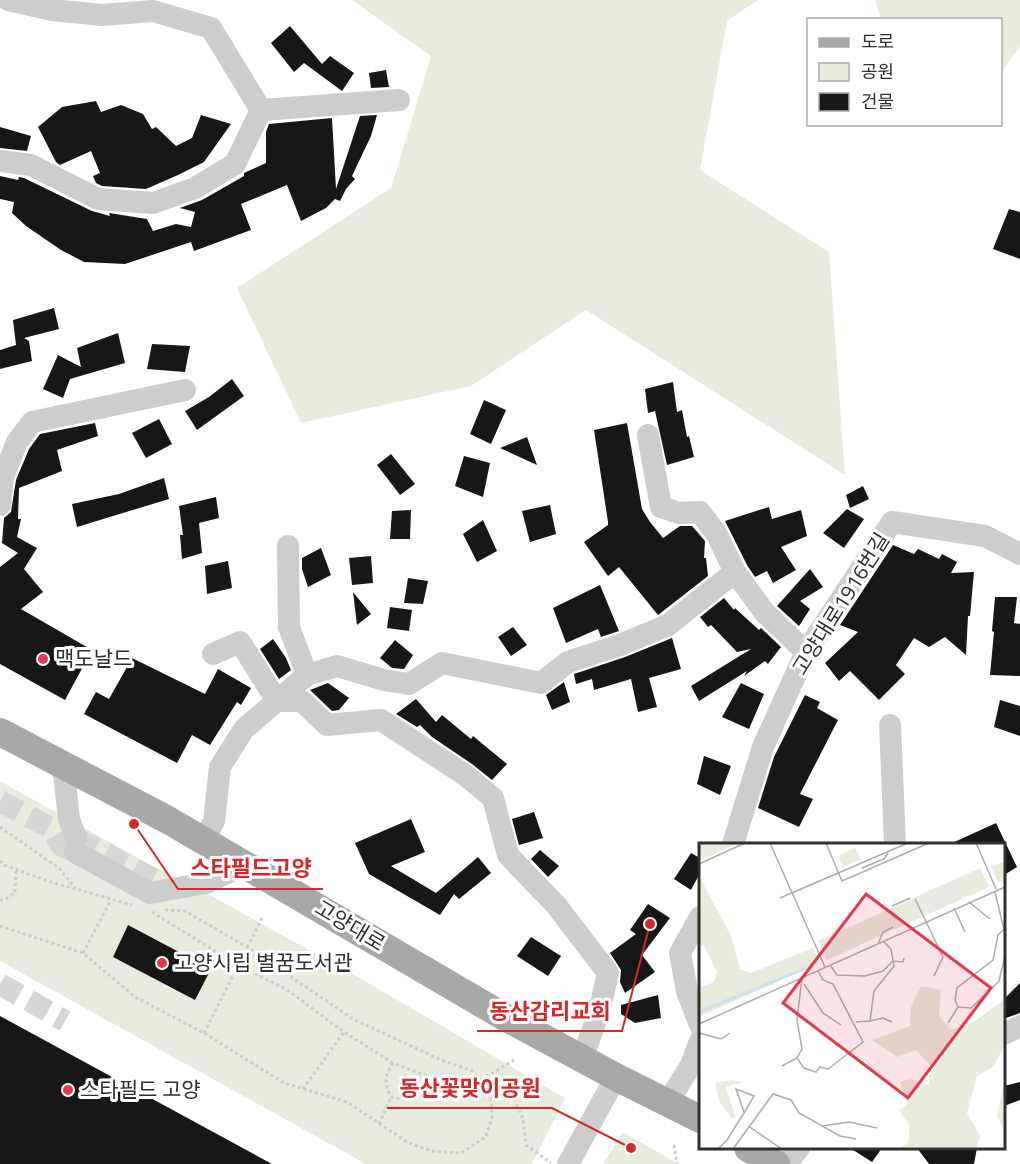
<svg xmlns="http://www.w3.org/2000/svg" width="1020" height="1164" viewBox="0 0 1020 1164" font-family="'Titillium Web','Noto Sans KR',sans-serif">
  <rect width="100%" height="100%" fill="#fff"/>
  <g fill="#e7ecdf">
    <path d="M352 0H758L727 21 700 170 829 252 845 475 586 310 471 386 301 423 237 288 391 188 431 56Z"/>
    <path d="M875 0H1020V46L1001 73 1000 20 881 19Z"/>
    <path d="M0 781 151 865 192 885 365 981 565 1098 532 1164H366L0 961Z"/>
    <path d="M623 1132 677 1163 678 1164H603Z"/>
  </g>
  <g fill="#171717">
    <path d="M290 26 322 64 330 56 354 73 342 91 304 63 294 72 271 43Z"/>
    <path d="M386 70 389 87 371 88 369 73Z"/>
    <path d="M96 101 101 112 121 105 143 114 152 129 156 127 176 146 192 138 201 115 231 124 204 162 178 175 146 189 102 186 96 183 93 176 100 173 91 151 60 165 56 162 38 127 62 107Z"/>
    <path d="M377 115 371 136 352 176 355 179 346 189 340 201 335 199 326 208 301 221 287 185 241 204 251 230 194 251 191 242 125 264 84 262 61 250 26 226 12 213 14 202 0 199V176L18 180 19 177 24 178 92 211 110 216 109 213 147 219 153 231 176 224 191 227 195 212 180 208 202 200 244 176V173L266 163V132L269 124 332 118 336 189 360 116Z"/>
    <path d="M0 127 31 136 27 151 0 148Z"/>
    <path d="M1009 209 1020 212V259L993 249Z"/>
    <path d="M54 308 59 329 24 338 29 341 32 361 0 369V350L16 345 13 320Z"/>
    <path d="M118 333 125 363 70 379 63 398 43 389 58 355 81 367 77 348Z"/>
    <path d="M152 344 190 346 185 372 147 369Z"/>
    <path d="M232 379 244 396 197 430 185 411 209 397Z"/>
    <path d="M673 382 677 412 682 410 687 437 689 436 694 457 667 465 655 411 648 413 645 389Z"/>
    <path d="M484 400 506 410 491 444 470 434Z"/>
    <path d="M159 419 172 444 146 458 132 433Z"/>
    <path d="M95 423 98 436 57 450 62 471 19 488 18 519H21L17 537 37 548 24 569 43 592 21 609 92 650 65 700 0 664V567L18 553 2 543 4 518 11 512 16 480 29 449 40 434Z"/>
    <path d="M627 423 642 509 650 522 663 538 680 526H692L705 541 704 558H706L708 576 658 615 619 567 608 576 584 542 608 525V522L594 430Z"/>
    <path d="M527 437 537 465 500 448Z"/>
    <path d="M391 454 415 484 400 495 377 465Z"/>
    <path d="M464 456 490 463 483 497 455 486Z"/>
    <path d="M164 478 169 499 77 527 72 504 119 494Z"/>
    <path d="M863 486 869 499 850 508 846 495Z"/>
    <path d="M216 497 219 518 199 523 202 553 182 559 180 535H183L179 506Z"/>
    <path d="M550 505 556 534 530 542 522 511Z"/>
    <path d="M769 507 772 519 801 510 807 536 781 547 796 570 773 583 767 571 755 577 747 565 725 521Z"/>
    <path d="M847 509 864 519 844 548 823 533Z"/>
    <path d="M411 510 410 539H390L392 511Z"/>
    <path d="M483 520 497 551 477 562 463 534Z"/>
    <path d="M893 545 914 554 918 549 939 559 942 554 957 562 951 573 974 572 970 616H968L966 655 945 637 929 647 914 638 896 665 905 674 879 700 850 671 839 681 825 663 858 632 840 625Z"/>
    <path d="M321 548 331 575 308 587 302 569V558Z"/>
    <path d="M371 556 373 583 352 585 349 558Z"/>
    <path d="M228 561 232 588 207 594 205 566Z"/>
    <path d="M810 569 823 587 800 601 810 609 799 626 777 606Z"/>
    <path d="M408 578 428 581 423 604 404 603Z"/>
    <path d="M600 585 619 631 601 637 598 629 566 643 553 608Z"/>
    <path d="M353 592 371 614 357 625Z"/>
    <path d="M995 597H1017L1014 623 1020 624V676L990 675 994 632 992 631Z"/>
    <path d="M724 598 734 610 735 608 759 630 761 628 781 647 768 664 765 661 744 676 747 671 699 701 691 686 751 649 737 652 711 625 708 627 700 617Z"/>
    <path d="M390 607 412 610 409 631 387 628Z"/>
    <path d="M513 627 527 645 511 656 498 637Z"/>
    <path d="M672 638 681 669 649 678 657 707 638 712 631 679 594 690 592 679 576 684 574 674 625 657Z"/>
    <path d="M273 639 286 658 291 670 279 679 260 649Z"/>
    <path d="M395 640 413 655 404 669 392 668 380 658Z"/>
    <path d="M132 658 205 694 218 669 251 688 241 705 237 702 210 745 192 735 177 763 84 714 96 692 109 699Z"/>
    <path d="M564 682 570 702 552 710 546 695Z"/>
    <path d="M328 683 349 698 339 710 332 711 310 690Z"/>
    <path d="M741 683 764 694 749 729 722 717Z"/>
    <path d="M805 695 820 702 817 708 838 720 800 794 813 799 799 827 758 808 774 757Z"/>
    <path d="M416 699 436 722 442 715 471 739 473 736 507 764 492 780 472 764 432 737 420 725 417 727 396 714Z"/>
    <path d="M1000 700 1020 706V736L994 727Z"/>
    <path d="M704 756 731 766 720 795 697 784Z"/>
    <path d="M534 812 543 838 519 845 512 819Z"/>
    <path d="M411 819 425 852 391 866 436 893 478 857 491 873 459 899 454 894 440 915 369 874 355 843Z"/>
    <path d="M996 823 1017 867 1004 875V844H950Z"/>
    <path d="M540 850 559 866 548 877 531 859Z"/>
    <path d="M691 853 700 858V873L691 890 674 879Z"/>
    <path d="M648 904 670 918 642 955 655 972 625 993 620 982 621 970 610 953 636 934 630 930Z"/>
    <path d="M128 925 211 969 195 1000 113 957Z"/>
    <path d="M531 937 561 956 548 976 517 956Z"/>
    <path d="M1020 983V1013L1006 1018 1004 1014V999Z"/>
    <path d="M658 995 661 1018 635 1023 621 1014V1005Z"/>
    <path d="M0 1016 272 1164H0Z"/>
    <path d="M1020 1082V1100L1004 1106V1086Z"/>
    <path d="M850 1148H882L872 1162Z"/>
    <path d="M917 1148H977L974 1164H929Z"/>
  </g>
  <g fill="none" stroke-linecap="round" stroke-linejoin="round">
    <g stroke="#d6d6d6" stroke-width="22" stroke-dasharray="22 11" stroke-linecap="butt">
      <path d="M0 801 51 828 62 846 75 852"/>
      <path d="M76 838 153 879"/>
      <path d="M0 984 65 1021"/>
    </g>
    <g stroke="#cdcdcd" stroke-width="3" stroke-dasharray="3 3" stroke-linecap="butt">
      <path d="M0 827 60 869 75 888"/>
      <path d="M0 861 4 865 51 882 132 905"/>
      <path d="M0 900H4L15 893 16 870"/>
      <path d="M152 912 239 966 286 989 344 1032 393 1063 447 1084 491 1092 511 1093 523 1119 526 1145 551 1163"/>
      <path d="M0 926 83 953 135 997 204 1033 284 1083 347 1102 407 1142 431 1151 461 1153 486 1137 492 1117 491 1092 473 1071 441 1060 353 1019 247 947 185 911 165 910"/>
      <path d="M83 953 111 900"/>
      <path d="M204 1033 263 916"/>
      <path d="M393 1063C384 1076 384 1083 391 1097 414 1103 418 1095 430 1077"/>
      <path d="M481 1080 514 1060"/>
      <path d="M303 1089 344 1032"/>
      <path d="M379 1124 391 1097"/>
      <path d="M674 1145 677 1164"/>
    </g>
    <g stroke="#cdcdcd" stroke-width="22">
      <path d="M261 110 399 100"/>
      <path d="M0 161 31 165 98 199 153 203 195 188 235 164 261 110 211 28 153 11 102 15 52 10 8 0"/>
      <path d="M648 435 661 507 679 513 700 512 716 533 735 572"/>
      <path d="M0 505 3 477 17 442 32 422 185 390"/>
      <path d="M288 546 289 627 307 675"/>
      <path d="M213 654 240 642 277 701H302L327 725 381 720 465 775 493 798 508 855 556 905 608 973 599 1012 582 1059"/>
      <path d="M890 725 895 844"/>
      <path d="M63 764 69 819 76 838"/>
      <path d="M204 840 214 821 220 767 244 729 307 675 337 666 384 680 409 684 442 663 541 683 568 662 620 645 668 625 735 572 765 613 806 652"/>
      <path d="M733 844 763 747 806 652 892 522 985 536 1020 554"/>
      <path d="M75 852 150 893 206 883 246 864"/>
      <path d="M700 917 680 953 687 991 700 1025"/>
      <path d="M1004 1034 1020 1026"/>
      <path d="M668 1102 691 1065 700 1041"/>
      <path d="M568 1164 616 1077"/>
      <path d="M786 1164 799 1148"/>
    </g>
    <g stroke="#a8a8a8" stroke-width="28">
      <path d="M0 732 168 820 503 1016 616 1077 700 1119"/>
      <path d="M748 1148 776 1164"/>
    </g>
  </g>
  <g fill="#df3b4f" stroke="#fff" stroke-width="2">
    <circle cx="43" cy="659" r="6"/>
    <circle cx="162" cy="963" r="6"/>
    <circle cx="68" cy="1090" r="6"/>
  </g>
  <g text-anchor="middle" stroke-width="6" stroke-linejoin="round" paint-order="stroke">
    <g font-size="21" fill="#303030" stroke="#fff">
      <text transform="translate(841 604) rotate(-58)" y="7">고양대로1916번길</text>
      <text transform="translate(350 926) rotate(31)" y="7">고양대로</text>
    </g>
    <g font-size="21" fill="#303030" stroke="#fff" text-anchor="start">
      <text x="55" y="666">맥도날드</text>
      <text x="174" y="970">고양시립 별꿈도서관</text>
      <text x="80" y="1097">스타필드 고양</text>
    </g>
  </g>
  <g transform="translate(699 843)">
    <rect width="306" height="306" fill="#fff"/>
    <path d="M0 0H40L0 18ZM156 5 162 16 144 24 139 13ZM306 19V38L299 39 292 23ZM281 25 290 44 128 117 119 98ZM0 33 32 93 41 126 52 130 114 105 120 120 0 174V145L15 139 18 129 5 102 0 103ZM222 143 242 147 240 172 251 187 273 180 306 156V202L294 224 278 233 268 270 281 293 277 306H199L209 300 211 283 200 267 208 262 201 239 212 236 230 242 231 222 217 207 198 214 173 197 211 183 212 164ZM306 233V289L298 273ZM33 237 45 239 26 244 37 274 32 275 20 258 16 240Z" fill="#e7ecdf"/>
    <path fill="none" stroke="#cce1eb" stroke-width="3" d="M0 169 107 125"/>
    <path fill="none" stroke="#acacac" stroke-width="1.5" d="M71 0 126 124M127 0 143 38 230 0M277 0 297 46M0 21 46 0M163 25 185 16 189 10M296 49 306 91M81 55 209 0M216 56 244 114 235 133M270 59 291 76M193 63 211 55M255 65 266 89M305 86 299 92 294 117 258 145 256 157 259 164 272 165 300 138 306 113M179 101 184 89 194 84M131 122 138 132 166 133 184 128 194 118 204 119 205 115M105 141 124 170 142 182M171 178 184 175 193 179M157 179 171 178 175 148 195 123 192 106 185 99M249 180 259 164M0 181 306 44M0 190 22 196 31 190M98 215 105 225 117 229 121 224 129 226 164 199 134 141 124 137 119 128M83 223 98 215 103 206 98 177 103 135M49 283 83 306M123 283 150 279 178 285M19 306 28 297 45 270 55 253 37 246 45 269M34 306 74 251 92 257 100 270 141 293 157 296"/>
    <path fill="#df3b4f" fill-opacity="0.15" stroke="#df3b4f" stroke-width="3" d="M167 51 292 145 209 255 84 160Z"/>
    <rect width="306" height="306" fill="none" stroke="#303030" stroke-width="3"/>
  </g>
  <path fill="none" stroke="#d62828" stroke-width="2" d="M134 824L178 889H323M650 924L622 1031H477M631 1148L552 1108H387"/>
  <g fill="#d62828" stroke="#fff" stroke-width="2">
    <circle cx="134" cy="824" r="6"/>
    <circle cx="650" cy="924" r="6"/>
    <circle cx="631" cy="1148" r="6"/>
  </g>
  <g font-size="22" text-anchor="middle" font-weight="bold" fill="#d62828" stroke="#fff" stroke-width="6" stroke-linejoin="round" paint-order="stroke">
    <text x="251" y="876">스타필드고양</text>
    <text x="550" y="1019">동산감리교회</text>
    <text x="470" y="1096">동산꽃맞이공원</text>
  </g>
  <rect x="807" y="18" width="195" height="108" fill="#ffffff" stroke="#acacac" stroke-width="1.5"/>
  <rect x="819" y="38" width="30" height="9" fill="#a8a8a8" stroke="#acacac" stroke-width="1.5"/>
  <text x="861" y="48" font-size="18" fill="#303030">도로</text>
  <rect x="819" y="63" width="30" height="18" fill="#e7ecdf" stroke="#acacac" stroke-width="1.5"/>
  <text x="861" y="78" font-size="18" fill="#303030">공원</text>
  <rect x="819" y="93" width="30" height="18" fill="#171717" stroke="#acacac" stroke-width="1.5"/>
  <text x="861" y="108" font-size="18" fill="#303030">건물</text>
</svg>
